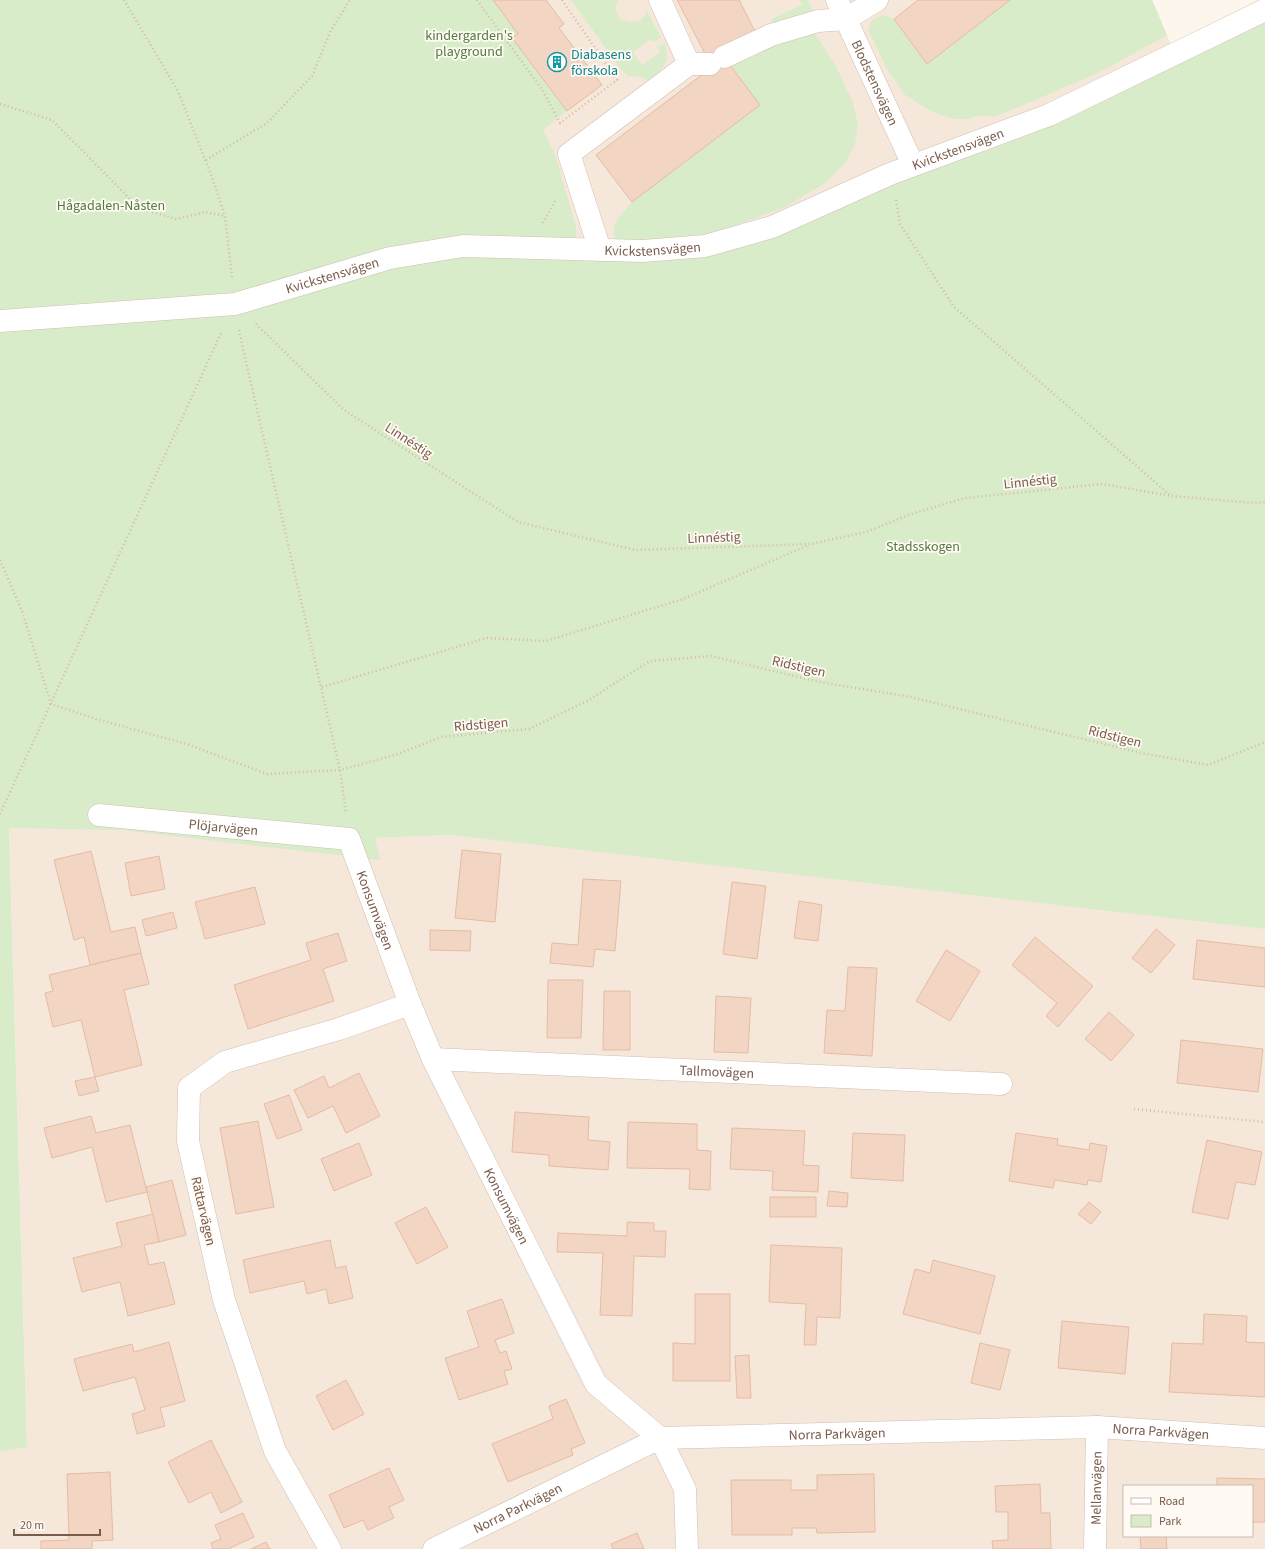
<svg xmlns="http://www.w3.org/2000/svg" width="1265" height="1549" viewBox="0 0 1265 1549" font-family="'Source Sans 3',sans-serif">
  <rect width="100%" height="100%" fill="#fdf6ec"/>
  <g fill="#f5e8da" fill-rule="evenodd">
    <path d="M422 0H1152L1175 54 705 246 576 249Z"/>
    <path d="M9 825 349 839 716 825 1265 927V1549H0V1452L27 1447ZM1124 1486H1252V1536H1124Z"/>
  </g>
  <g fill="#d8ecc9">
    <path d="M0 0H493L518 34 512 38 567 111 543 130 554 152 576 226V249L643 251 772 227 1265 10V929L452 835 375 838 380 860 120 830 9 828 27 1447 0 1452Z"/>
    <path d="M571 0H618L615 9 620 19C631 23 642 25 647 11L661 37 654 42 651 39 633 52 642 65 660 52 657 47 665 43C669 66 665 66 648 81L642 77 628 76 621 69Z"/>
    <path d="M800 0H808L812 9 811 11 775 26 771 23 773 18 802 5Z"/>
    <path d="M1010 0H1152L1167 35 1102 71 1040 98 996 116H977L969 119H955L932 112 905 95 887 69 868 29 872 20 884 15 894 19 927 64Z"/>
    <path d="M814 32 835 64 853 103 858 124 855 144 845 163 827 182 785 207 715 233 661 242 615 241C610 220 621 217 632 202L760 105 726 59Z"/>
  </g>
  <g fill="#f3d5c3" stroke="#e6bba3">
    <path d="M493 0H546L564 24 559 28 602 85 567 111 512 38 518 34Z"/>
    <path d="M677 0H739L758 37 724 57 760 105 632 202 596 155 712 67Z"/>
    <path d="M918 0H1010L927 64 894 19Z"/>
    <path d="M462 850 501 854 495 922 455 918Z"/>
    <path d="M91 851 111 932 135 927 141 953 90 965 84 937 74 940 54 860Z"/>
    <path d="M159 856 165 889 131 896 125 863Z"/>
    <path d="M583 879 621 881 615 951 595 949 593 967 550 963 552 943 578 945Z"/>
    <path d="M732 882 766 886 757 959 723 954Z"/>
    <path d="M255 887 265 924 205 939 195 902Z"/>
    <path d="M799 901 822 905 818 941 794 938Z"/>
    <path d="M173 912 177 928 146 936 142 920Z"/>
    <path d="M1156 929 1175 945 1151 973 1132 958Z"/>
    <path d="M430 930 471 931 470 951 430 950Z"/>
    <path d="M338 933 347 961 323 969 334 1001 248 1029 234 985 311 960 306 943Z"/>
    <path d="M1035 937 1093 986 1058 1027 1046 1016 1057 1003 1012 965Z"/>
    <path d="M1197 940 1265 948V987L1193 979Z"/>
    <path d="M946 950 980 971 950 1021 916 1001Z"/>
    <path d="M141 953 149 984 124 990 142 1065 95 1077 81 1020 53 1027 45 993 53 991 49 975Z"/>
    <path d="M848 967 877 968 872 1056 824 1053 827 1010 845 1011Z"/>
    <path d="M548 980H583L581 1038H547Z"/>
    <path d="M604 991H630V1050H603Z"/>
    <path d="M716 996 751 998 748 1053 714 1052Z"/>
    <path d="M1109 1012 1134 1035 1111 1061 1085 1039Z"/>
    <path d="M1181 1040 1263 1049 1258 1092 1177 1083Z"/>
    <path d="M359 1073 380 1116 346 1133 333 1106 308 1118 294 1090 324 1076 329 1088Z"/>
    <path d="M95 1077 99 1091 79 1096 75 1081Z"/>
    <path d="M289 1095 302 1130 277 1139 264 1104Z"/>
    <path d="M515 1112 589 1117 588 1140 610 1142 608 1170 549 1166V1155L512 1152Z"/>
    <path d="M91 1116 96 1133 130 1125 147 1192 106 1202 92 1147 52 1158 44 1128Z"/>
    <path d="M258 1121 274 1207 236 1214 220 1128Z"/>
    <path d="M628 1122 697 1124V1150L711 1151 710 1190 689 1189 690 1169 627 1168Z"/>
    <path d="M732 1128 805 1131 803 1165 819 1166 818 1192 772 1190 773 1171 730 1169Z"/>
    <path d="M853 1133 905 1135 903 1181 851 1178Z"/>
    <path d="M1016 1133 1058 1139 1057 1145 1089 1150 1090 1143 1107 1146 1101 1182 1088 1180 1087 1185 1055 1180 1053 1188 1009 1181Z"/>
    <path d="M1207 1140 1262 1152 1255 1185 1236 1182 1228 1219 1192 1212Z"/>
    <path d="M359 1143 372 1175 334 1191 321 1159Z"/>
    <path d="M172 1180 186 1235 159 1242 146 1187Z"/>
    <path d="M829 1191 848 1193 847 1207 827 1206Z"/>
    <rect x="770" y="1197" width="46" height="20"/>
    <path d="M1089 1202 1101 1212 1091 1224 1078 1214Z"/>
    <path d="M426 1207 448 1247 417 1264 395 1223Z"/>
    <path d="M153 1214 159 1242 144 1245 149 1265 164 1262 175 1304 128 1316 120 1282 82 1292 73 1258 122 1246 116 1223Z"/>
    <path d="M627 1222 654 1223V1231H666L665 1257 634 1256 632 1316 600 1315 603 1253 557 1252 558 1233 627 1236Z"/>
    <path d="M330 1240 336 1268 346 1266 353 1298 329 1304 326 1289 307 1294 304 1281 250 1293 243 1260Z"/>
    <path d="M771 1245 842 1248 840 1318 817 1317 816 1345H804L806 1304 769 1302Z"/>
    <path d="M933 1260 995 1276 980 1334 903 1314 915 1269 930 1273Z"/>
    <path d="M695 1294H730V1381H673V1343L695 1344Z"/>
    <path d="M502 1299 514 1333 495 1340 500 1353 506 1351 512 1369 504 1371 508 1384 459 1400 445 1358 479 1347 467 1311Z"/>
    <path d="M1204 1314 1247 1316 1246 1342 1265 1343V1397L1169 1392 1172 1343 1203 1344Z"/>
    <path d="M1062 1321 1129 1327 1125 1374 1058 1368Z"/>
    <path d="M169 1342 185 1401 160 1408 165 1426 137 1434 132 1414 145 1410 135 1377 83 1391 74 1359 132 1344 134 1352Z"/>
    <path d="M980 1343 1010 1350 1000 1390 971 1383Z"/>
    <path d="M749 1355 751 1398H737L735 1356Z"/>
    <path d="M346 1380 364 1414 333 1430 316 1396Z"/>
    <path d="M566 1399 585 1443 571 1449 573 1455 508 1482 492 1444 553 1419 549 1406Z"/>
    <path d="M211 1440 242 1502 221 1513 211 1492 189 1503 168 1462Z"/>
    <path d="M389 1468 404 1500 389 1507 394 1518 368 1530 363 1520 344 1528 329 1495Z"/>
    <path d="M110 1472 113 1540 92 1541V1549H41V1541L69 1540 67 1474Z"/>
    <path d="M874 1474 875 1532 817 1533 816 1528H792V1535H732L731 1480H791V1490H817V1475Z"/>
    <path d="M1217 1478 1265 1479V1522H1252V1486H1217Z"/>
    <path d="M1040 1484 1041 1513H1050L1051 1549H993L992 1541 1008 1540V1512H996L995 1486Z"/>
    <path d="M243 1513 254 1537 228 1549H213L211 1543 221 1539 215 1525Z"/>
    <path d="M637 1533 644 1549H613L611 1544Z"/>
    <path d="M1140 1536H1166L1167 1549H1141Z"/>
    <path d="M266 1542 270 1549H251Z"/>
  </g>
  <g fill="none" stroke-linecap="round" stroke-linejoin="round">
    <g stroke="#d1beb0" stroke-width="23">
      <g id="minor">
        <path d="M660 0 689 64"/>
        <path id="s1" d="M837 0 913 165"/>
        <path d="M724 57 771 35 818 21 846 19 877 0"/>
        <path d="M600 250 569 154 689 64H710"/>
        <path id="s2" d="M0 321 235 304 390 258 463 246 643 251 705 246 772 227 890 174 1049 115 1265 10"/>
        <path id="s3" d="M99 815 349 839 410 1004 433 1059 596 1384 660 1438 685 1489 687 1549"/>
        <path id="s4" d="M433 1059 1001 1084"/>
        <path d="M330 1549 275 1451 224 1300 188 1141 189 1088 225 1062 339 1029 410 1004"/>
        <path id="s5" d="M434 1549 660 1438 1097 1427 1265 1438"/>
        <path id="s6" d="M1095 1549 1097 1427"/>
      </g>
    </g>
    <g stroke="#d9b8a5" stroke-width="2.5" stroke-dasharray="1 3" stroke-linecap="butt">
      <path d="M124 0 178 91 212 177 225 216 232 278"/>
      <path d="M477 0 543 91 560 123 617 80 562 0"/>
      <path d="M0 104 52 120 139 208 176 219 206 212 225 216"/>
      <path d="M206 160 267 123 312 76 331 30 350 0"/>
      <path d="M896 200 900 224 954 307 1171 496"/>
      <path d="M543 223 556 199"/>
      <path d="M256 324 344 410 518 522 635 550 811 544 866 532 911 514 965 498 1102 484 1172 496 1254 503 1265 502"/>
      <path d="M239 330 244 353 340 770 346 813"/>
      <path d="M0 560 22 611 51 704 96 719 187 744 267 774 340 770 398 754 441 737 529 729 587 701 650 661 711 656 819 682 906 696 1141 753 1208 765 1265 742"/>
      <path d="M322 687 487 638 546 641 683 599 809 545"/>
      <path d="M0 814 222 331"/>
      <path d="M1134 1109 1265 1122"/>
    </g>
    <use href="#minor" stroke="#fff" stroke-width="22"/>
  </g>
  <defs>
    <g id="building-ring" transform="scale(1)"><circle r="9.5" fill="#fffaf3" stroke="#0f9aa8" stroke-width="1.5"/><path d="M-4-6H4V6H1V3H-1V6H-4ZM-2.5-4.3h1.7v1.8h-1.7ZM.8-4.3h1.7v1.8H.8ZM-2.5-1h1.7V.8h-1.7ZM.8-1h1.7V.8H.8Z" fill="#0f9aa8"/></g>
  </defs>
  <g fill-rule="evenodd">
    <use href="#building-ring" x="557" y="62"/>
  </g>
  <g text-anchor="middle" stroke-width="3.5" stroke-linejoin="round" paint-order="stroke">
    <g font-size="14" fill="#537a41" stroke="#fffaf3">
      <text x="469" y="40">kindergarden's<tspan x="469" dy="16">playground</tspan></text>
      <text x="111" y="210">Hågadalen-Nåsten</text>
      <text x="923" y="551">Stadsskogen</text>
    </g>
    <g font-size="14" fill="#0d838f" stroke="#fffaf3" text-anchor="start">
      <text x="571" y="59">Diabasens<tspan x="571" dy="16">förskola</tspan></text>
    </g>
    <g font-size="14" fill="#7a5c4d" stroke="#fffaf3">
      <text dy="5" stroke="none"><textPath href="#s1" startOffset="91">Blodstensvägen</textPath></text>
      <text dy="5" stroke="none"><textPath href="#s2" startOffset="985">Kvickstensvägen</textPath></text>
      <text dy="5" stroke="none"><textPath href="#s2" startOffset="661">Kvickstensvägen</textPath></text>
      <text dy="5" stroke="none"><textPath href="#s2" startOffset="337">Kvickstensvägen</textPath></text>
      <text transform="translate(409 440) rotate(33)" y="5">Linnéstig</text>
      <text transform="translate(1030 481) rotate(-6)" y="5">Linnéstig</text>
      <text transform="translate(714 537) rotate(-2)" y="5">Linnéstig</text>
      <text transform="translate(799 666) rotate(13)" y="5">Ridstigen</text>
      <text transform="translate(481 724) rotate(-5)" y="5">Ridstigen</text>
      <text transform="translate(1115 736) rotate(14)" y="5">Ridstigen</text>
      <text dy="5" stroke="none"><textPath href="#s3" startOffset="125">Plöjarvägen</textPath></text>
      <text dy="5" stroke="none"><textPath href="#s3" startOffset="327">Konsumvägen</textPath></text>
      <text dy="5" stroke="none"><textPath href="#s4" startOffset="284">Tallmovägen</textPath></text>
      <text dy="5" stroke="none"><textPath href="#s3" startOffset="651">Konsumvägen</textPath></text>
      <text transform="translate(204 1211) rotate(77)" y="5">Rättarvägen</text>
      <text dy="5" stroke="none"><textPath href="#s5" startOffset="753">Norra Parkvägen</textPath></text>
      <text dy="5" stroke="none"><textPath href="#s5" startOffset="429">Norra Parkvägen</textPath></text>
      <text dy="5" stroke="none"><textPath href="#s6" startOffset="61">Mellanvägen</textPath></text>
      <text dy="5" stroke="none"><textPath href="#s5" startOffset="93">Norra Parkvägen</textPath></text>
    </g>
  </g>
  <rect x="1123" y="1485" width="130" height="52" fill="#fffaf3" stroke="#cabbb1"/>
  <rect x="1131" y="1498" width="20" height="6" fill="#ffffff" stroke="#cabbb1"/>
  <text x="1159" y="1505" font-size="12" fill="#7a5c4d">Road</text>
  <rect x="1131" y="1515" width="20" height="12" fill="#d8ecc9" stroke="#cabbb1"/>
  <text x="1159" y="1525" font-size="12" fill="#7a5c4d">Park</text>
  <path d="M14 1529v6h86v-6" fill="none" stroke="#7a5c4d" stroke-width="2"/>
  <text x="20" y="1529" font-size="12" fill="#7a5c4d" stroke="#fffaf3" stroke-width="3" paint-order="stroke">20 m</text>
</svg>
